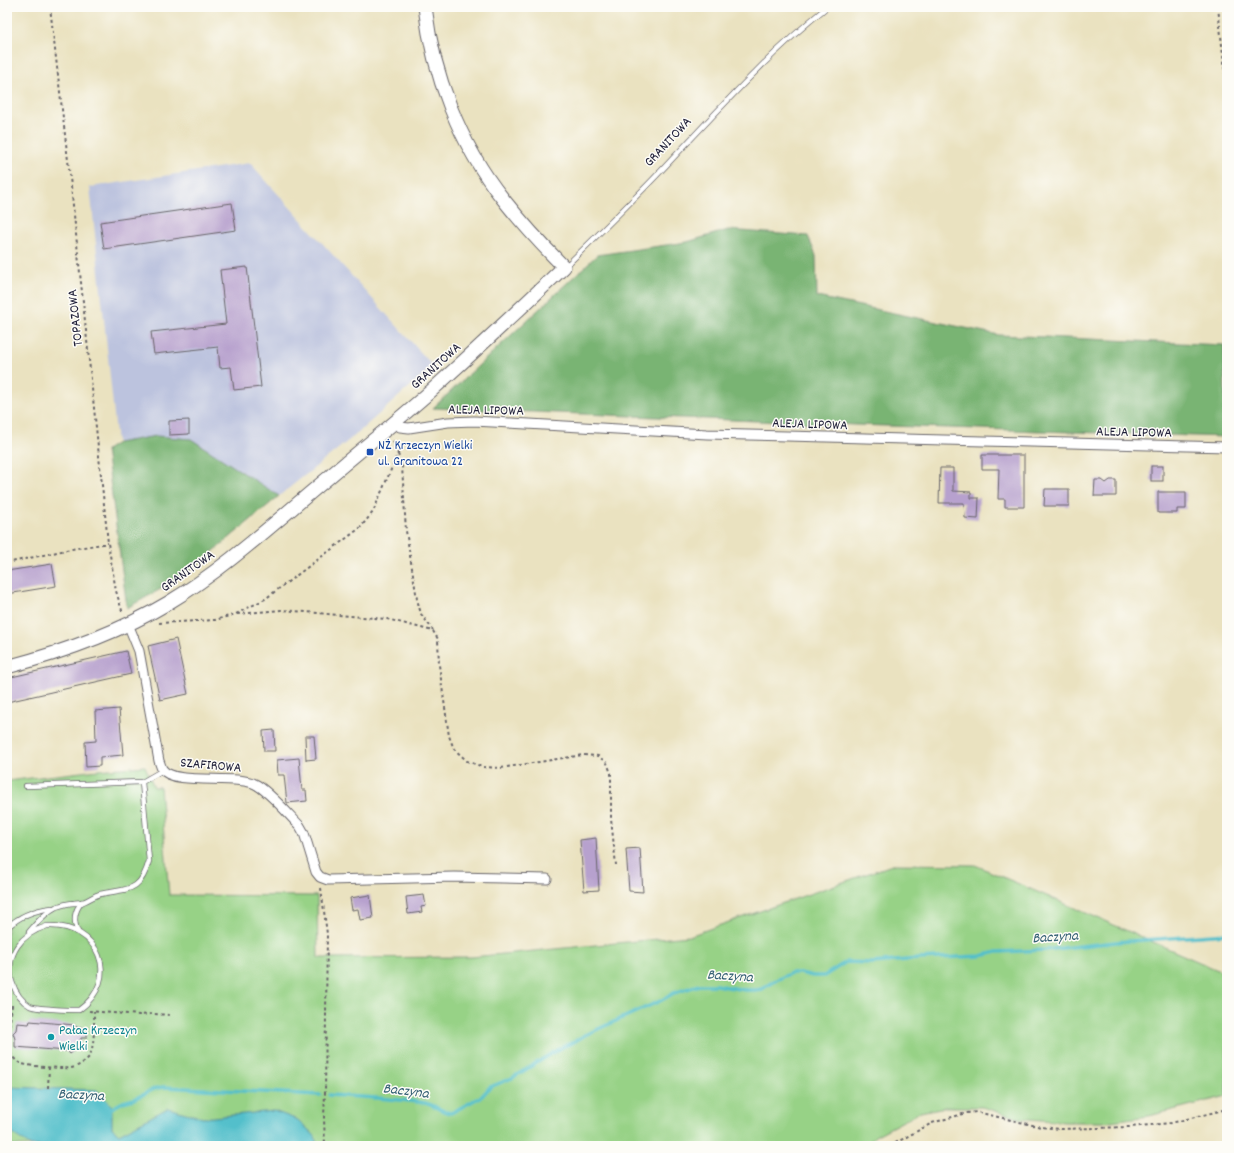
<svg xmlns="http://www.w3.org/2000/svg" width="1234" height="1153" viewBox="0 0 1234 1153" font-family="Dekko,sans-serif">
  <rect width="100%" height="100%" fill="#fdfcf7"/>
  <filter id="ink" filterUnits="userSpaceOnUse"><feTurbulence type="fractalNoise" baseFrequency=".025" numOctaves="2"/><feDisplacementMap in="SourceGraphic" scale="8" xChannelSelector="R" yChannelSelector="G"/><feConvolveMatrix kernelMatrix="1 2 1 2 8 2 1 2 1" color-interpolation-filters="sRGB"/></filter>
  <filter id="wash" filterUnits="userSpaceOnUse"><feTurbulence type="fractalNoise" baseFrequency=".012" numOctaves="4" result="noise"/><feDisplacementMap in="SourceGraphic" scale="16" xChannelSelector="R" yChannelSelector="G"/><feGaussianBlur stdDeviation="0.9" result="paint"/><feColorMatrix in="noise" values="0 0 0 0 0 0 0 0 0 0 0 0 0 0 0 0 0 1.4 0 .05"/><feComposite in="paint" operator="in"/></filter>
  <g filter="url(#wash)">
    <rect width="100%" height="100%" fill="#eae2c0"/>
    <path fill="#bcc3de" d="M250 163 433 366 353 437 279 496 191 439 156 436 117 443 90 187Z"/>
    <path fill="#97d286" stroke="#5c7a60" d="M145 766 154 787H160L169 895 317 896 318 958 472 957 689 936 895 864 975 865 1227 974V1096L1149 1116 1103 1122H1065L1018 1118 982 1107H945L920 1112 875 1136 866 1146H7V781L98 770Z"/>
    <g fill="#79b473" stroke="#4e6b57">
      <path d="M728 230 808 236 816 256 817 297 999 335 1224 345 1226 437 856 425 433 408 597 255 687 242Z"/>
      <path d="M156 436 191 439 279 496 202 561 168 585 127 608 106 450 117 443Z"/>
    </g>
    <path fill="#52bfcb" stroke="#3a7083" d="M7 1087 97 1090 112 1106V1128L119 1134 168 1108 203 1118 274 1111 298 1120 315 1136 317 1146H31L7 1130Z"/>
    <g fill="none" stroke-linecap="round" stroke-linejoin="round">
      <g stroke="#52bfcb" stroke-width="3.5">
        <path d="M329 1095C361 1097 394 1098 425 1103 434 1105 444 1113 451 1113L482 1096 490 1087 512 1078 564 1046 572 1043 585 1035 660 1001 674 993 699 985H716L745 990H756L762 989 774 981 791 973H800L813 976H824L846 962 872 963 918 959 981 956 997 952 1045 950 1116 942 1227 934"/>
        <path d="M108 1108H112L123 1102 134 1099 154 1089 163 1087 320 1095"/>
      </g>
    </g>
    <g id="blocks">
      <g fill="#b7a1ce">
        <path d="M232 203 236 230 104 249 100 222Z"/>
        <path d="M247 267 261 387 234 390 231 367 220 368 218 347 154 354 151 332 226 324 220 270Z"/>
        <path d="M189 420V434L169 435V421Z"/>
        <path d="M982 455H1024V507H1005V499H998L999 469H982Z"/>
        <rect x="1151" y="466" width="12" height="15"/>
        <path d="M940 468H953V491L971 492V498H979L978 519 965 518 964 503H939Z"/>
        <path d="M1095 480H1102L1106 483 1110 480H1116V496H1094Z"/>
        <path d="M1045 489H1069V506H1044Z"/>
        <path d="M1158 492H1186V509H1177V513H1158Z"/>
        <path d="M52 564 56 586 7 594V571Z"/>
        <path d="M176 639 188 694 160 700 148 646Z"/>
        <path d="M126 651 131 674 7 702V678Z"/>
        <path d="M119 709 123 755 100 757V766L86 767 85 742 96 741 95 711Z"/>
        <path d="M274 730 275 751H264L263 731Z"/>
        <path d="M305 736H314L316 759 306 760Z"/>
        <path d="M299 758 302 790H306L307 801 287 803 284 775H278L277 760Z"/>
        <path d="M596 838 599 890 584 891 580 840Z"/>
        <path d="M640 848 643 892 629 891 626 849Z"/>
        <path d="M370 895 373 918 360 920 358 909 352 910 350 898Z"/>
        <path d="M424 895 426 906 421 907 422 912 408 914 406 897Z"/>
        <path d="M30 1021 75 1025V1027L86 1028V1038H81L80 1046 70 1054 67 1051 15 1047V1039L13 1033 16 1030 17 1023 29 1024Z"/>
      </g>
    </g>
  </g>
  <g filter="url(#ink)">
    <use href="#blocks" fill-opacity="0" stroke="#68656a" stroke-width="1"/>
    <g fill="none" stroke-linecap="round" stroke-linejoin="round">
      <g stroke="#68656a" stroke-width="6">
        <g id="lane">
          <path d="M566 266C603 230 640 194 675 156 724 104 771 52 827 7"/>
          <path d="M26 786 142 782"/>
          <path d="M47 926C99 923 122 979 79 1010 70 1010 36 1009 30 1006 21 1001 15 991 12 982 5 954 21 934 47 926Z"/>
          <path d="M7 928C19 916 35 910 52 908"/>
          <path d="M29 932C37 923 44 913 56 907 62 905 68 903 74 903 77 902 80 903 83 902 89 900 93 896 100 894 127 888 140 894 149 861L142 782 163 770"/>
          <path d="M78 932C73 921 74 911 82 902"/>
        </g>
      </g>
      <g stroke="#68656a" stroke-width="11">
        <g id="street">
          <path d="M395 422 400 427 409 428 448 422 474 421 707 434 1227 447"/>
          <path d="M128 624 139 651 159 761C160 763 161 767 162 769 174 786 235 774 255 784 268 790 289 815 300 826L304 833 316 872 320 877 328 880 454 877 547 879"/>
        </g>
      </g>
      <g stroke="#68656a" stroke-width="15">
        <path id="secondary" d="M7 667C64 652 118 633 168 603 226 568 276 521 328 478 362 449 397 421 431 391 476 350 520 309 564 267 543 246 522 223 503 199 460 145 433 75 425 7"/>
      </g>
      <g stroke="#68656a" stroke-width="2" stroke-dasharray="3 3" stroke-linecap="butt">
        <path d="M50 7 71 186 108 543 116 591 123 614"/>
        <path d="M1218 7 1227 93"/>
        <path d="M398 454 402 466 406 531 417 599 421 614 433 630"/>
        <path d="M7 563 66 550 108 543"/>
        <path d="M237 614 281 610 387 619 433 631 438 639 439 665 449 736 454 749 467 761 483 767 501 768 583 755 598 756 607 763 611 773V819L616 865"/>
        <path d="M159 623 215 620 236 614 265 599 360 528 373 512 398 453 393 440"/>
        <path d="M321 888 327 934 325 1092 324 1118 325 1146"/>
        <path d="M7 1005H12"/>
        <path d="M12 1005C11 1018 5 1042 11 1054 13 1058 17 1062 22 1064 28 1066 65 1069 71 1068 77 1067 85 1062 89 1057 95 1046 94 1024 94 1011"/>
        <path d="M89 1011 139 1015 153 1014 171 1015"/>
        <path d="M48 1088 49 1067"/>
        <path d="M890 1146 932 1123 966 1113 977 1112 1041 1127 1061 1129 1130 1127 1171 1123 1227 1109"/>
      </g>
      <use href="#lane" stroke="#fff" stroke-width="4.5"/>
      <use href="#street" stroke="#fff" stroke-width="9"/>
      <use href="#secondary" stroke="#fff" stroke-width="13"/>
    </g>
  </g>
  <rect fill="#1a4fb4" stroke="#fdfcf7" stroke-width="1.5" x="366" y="448" width="8" height="8" rx="2"/>
  <circle fill="#0f9aa8" stroke="#fdfcf7" stroke-width="1.5" cx="51" cy="1037" r="4"/>
  <g text-anchor="middle" stroke-width="3" stroke-linejoin="round" paint-order="stroke">
    <g font-size="14" fill="#22223b" stroke="#fdfcf7">
      <text transform="translate(667 141) rotate(-47)" y="5">GRANITOWA</text>
      <text transform="translate(74 318) rotate(-96)" y="5">TOPAZOWA</text>
      <text transform="translate(435 365) rotate(-42)" y="5">GRANITOWA</text>
      <text transform="translate(486 409) rotate(1)" y="5">ALEJA LIPOWA</text>
      <text transform="translate(810 423) rotate(2)" y="5">ALEJA LIPOWA</text>
      <text transform="translate(1134 431) rotate(1)" y="5">ALEJA LIPOWA</text>
      <text transform="translate(187 570) rotate(-35)" y="5">GRANITOWA</text>
      <text transform="translate(211 764) rotate(5)" y="5">SZAFIROWA</text>
    </g>
    <g font-size="14" fill="#164399" stroke="#fdfcf7" text-anchor="start">
      <text x="378" y="449">NŻ Krzeczyn Wielki<tspan x="378" dy="16">ul. Granitowa 22</tspan></text>
    </g>
    <g font-size="14" fill="#0d838f" stroke="#fdfcf7" text-anchor="start">
      <text x="59" y="1034">Pałac Krzeczyn<tspan x="59" dy="16">Wielki</tspan></text>
    </g>
    <g font-size="15" font-style="italic" fill="#356175" stroke="#fdfcf7">
      <text transform="translate(1055 936) rotate(-4)" y="5">Baczyna</text>
      <text transform="translate(730 975) rotate(4)" y="5">Baczyna</text>
      <text transform="translate(406 1090) rotate(7)" y="5">Baczyna</text>
      <text transform="translate(81 1094) rotate(3)" y="5">Baczyna</text>
    </g>
  </g>
  <rect width="1234" height="1153" fill="none" stroke="#fdfcf7" stroke-width="24"/>
</svg>
